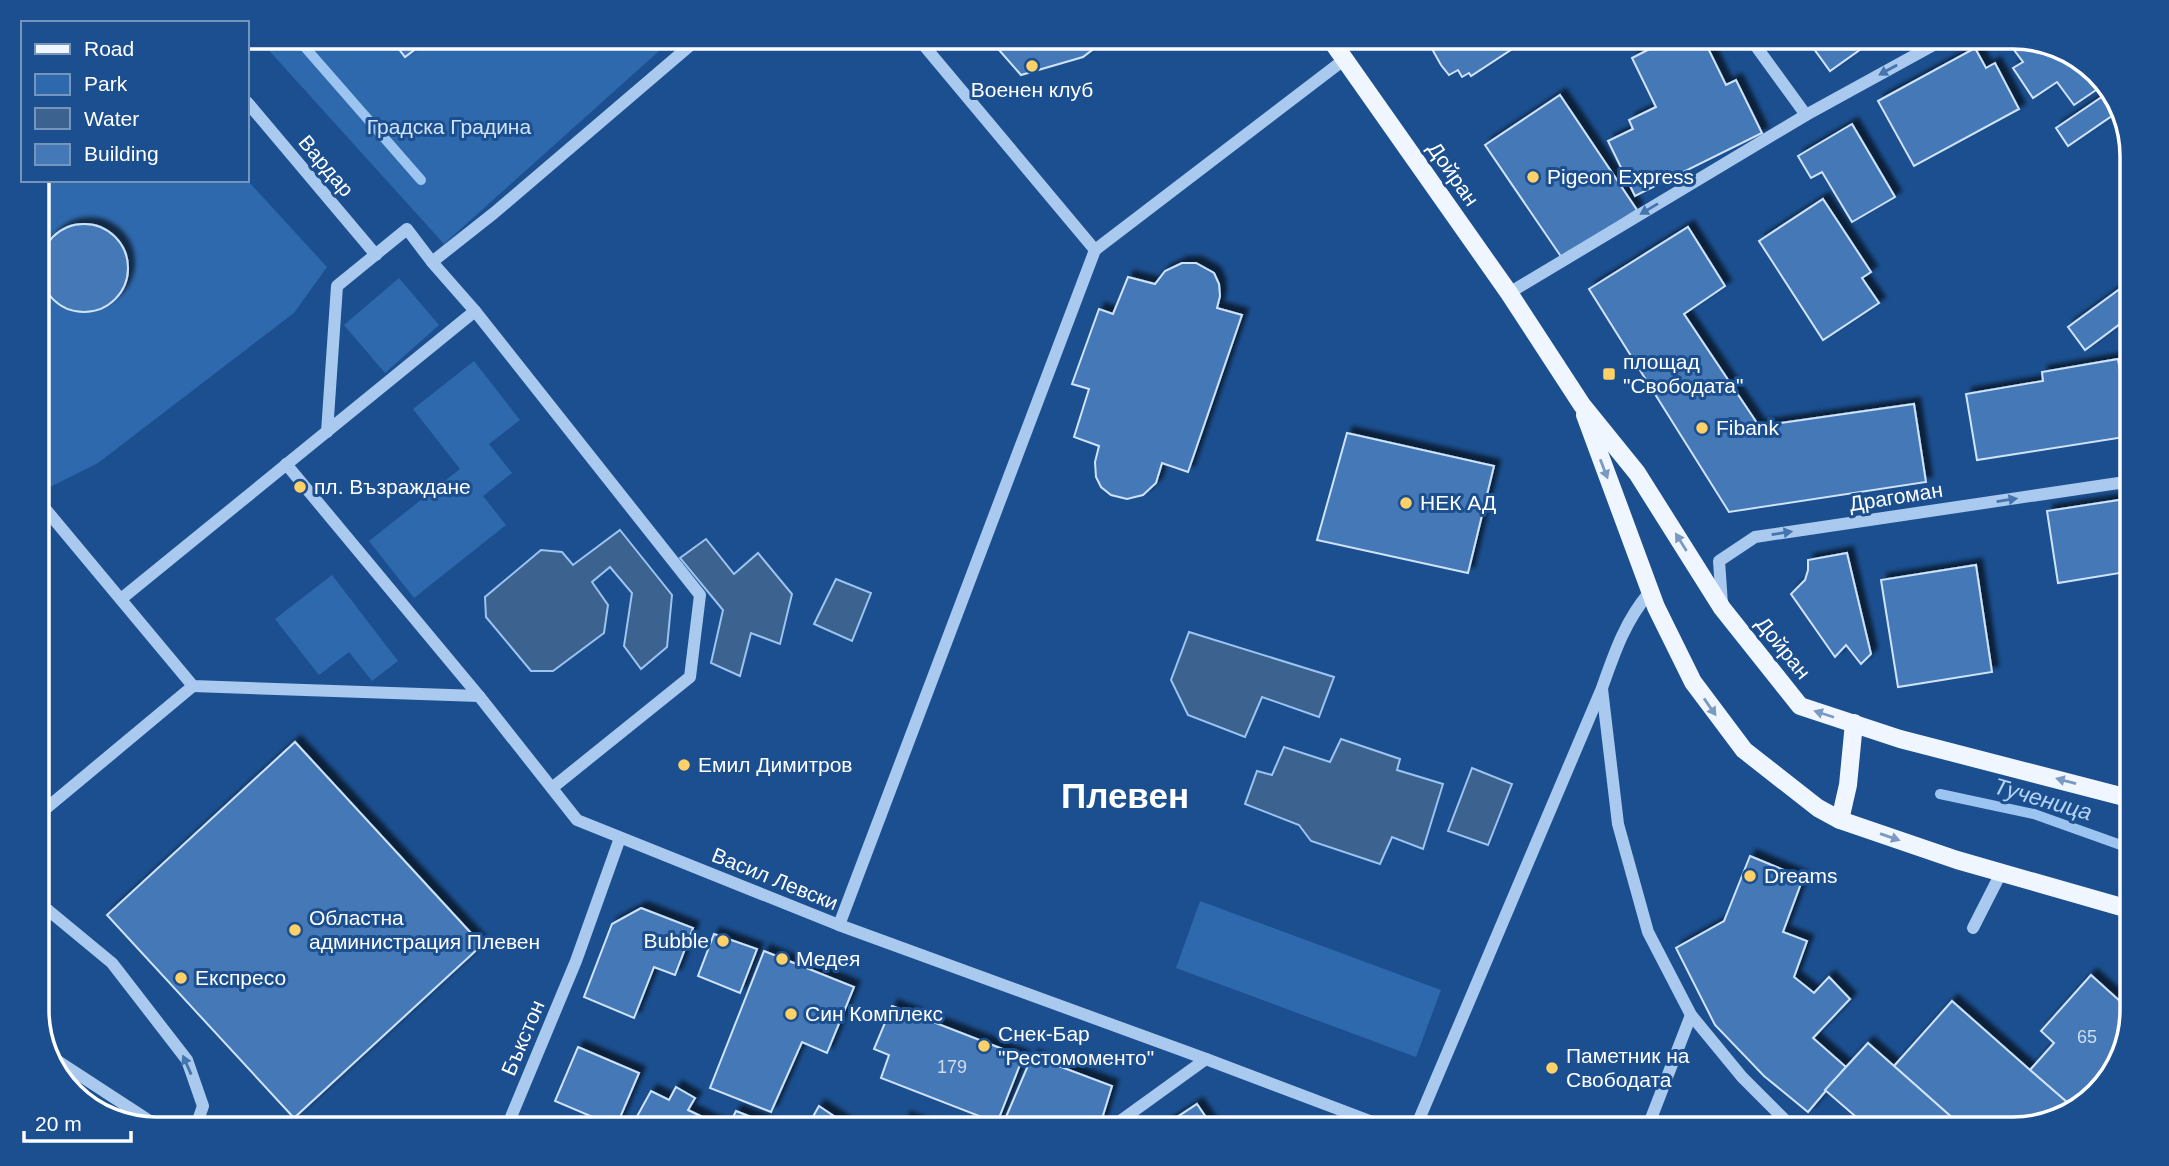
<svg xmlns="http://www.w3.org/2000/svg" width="2169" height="1166" viewBox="0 0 2169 1166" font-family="Helvetica,sans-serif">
  <defs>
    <filter id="shadow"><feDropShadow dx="6" dy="-6" stdDeviation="2" flood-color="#0009"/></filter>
  </defs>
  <rect width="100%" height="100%" fill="#1b4f8f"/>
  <g fill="#2e69ad">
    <path d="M668 43 444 244 264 45Z"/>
    <path d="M37 180H247L327 267 294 313 98 463 40 492 37 488Z"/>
    <path d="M399 278 439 325 385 373 344 325Z"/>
    <path d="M474 361 520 420 489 444 512 473 483 496 506 525 414 598 369 541 460 469 413 409Z"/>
    <path d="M332 575 398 661 372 681 349 652 319 675 275 619Z"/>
    <path d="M1200 901 1441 990 1416 1057 1176 968Z"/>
  </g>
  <g fill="#3c6290" stroke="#9cc4f0" stroke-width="2">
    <path d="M620 530 672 595 667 647 641 669 624 646 632 593 610 567 592 582 608 605 604 633 553 671H531L486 617 485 597 541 550 562 552 573 565Z"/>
    <path d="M706 539 734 574 758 553 792 594 780 644 751 633 740 676 711 663 723 610 680 558Z"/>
    <path d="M836 579 871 593 852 641 814 624Z"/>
    <path d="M1189 632 1334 677 1319 717 1262 697 1245 737 1188 715 1171 680Z"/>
    <path d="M1341 739 1400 759 1397 770 1443 784 1423 849 1392 837 1380 864 1311 841 1299 825 1245 804 1257 771 1272 775 1284 747 1330 762Z"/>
    <path d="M1472 768 1512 784 1488 845 1448 831Z"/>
  </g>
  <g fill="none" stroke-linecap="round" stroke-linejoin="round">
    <g stroke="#9cc4f0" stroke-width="10">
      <path d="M303 45 421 180"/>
      <path d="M1940 794 2034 814 2132 849"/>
    </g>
  </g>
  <g fill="#4478b7" stroke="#cfe3fa" stroke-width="2" filter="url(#shadow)">
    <path d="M1878 37 1830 71 1806 38Z"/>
    <path d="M2015 37 2066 49 2105 84 2074 105 2057 82 2033 98 2013 68 2023 62 2008 42Z"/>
    <path d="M1671 38H1703L1726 85 1736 80 1762 133 1635 196 1608 141 1633 129 1629 120 1656 107 1632 58Z"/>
    <path d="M1435 39H1525L1526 40 1471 76 1469 73 1462 77 1458 70 1449 75 1441 65 1432 49Z"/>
    <path d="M1104 41 1083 57 1021 75 992 42Z"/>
    <path d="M395 44H422L405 57Z"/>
    <path d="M1975 48 1986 68 1995 63 2019 109 1914 166 1878 101Z"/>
    <path d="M2112 90 2119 111 2068 146 2056 128Z"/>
    <path d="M1560 95 1637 210 1562 258 1485 145Z"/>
    <path d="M1852 124 1895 197 1852 222 1822 172 1811 178 1798 156Z"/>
    <path d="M1823 199 1871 272 1862 278 1879 303 1823 340 1759 241Z"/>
    <circle cx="84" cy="268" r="44"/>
    <path d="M2132 226V247L2122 232Z"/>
    <path d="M1688 227 1725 286 1684 314 1759 426 1914 404 1926 482 1729 512 1589 289Z"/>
    <path d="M1182 263H1196L1214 273 1219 284 1220 296 1217 308 1242 315 1188 472 1162 463 1156 483 1143 495 1127 499 1111 495 1101 487 1096 477 1095 462 1099 446 1074 437 1089 389 1072 384 1099 309 1113 314 1128 277 1155 284 1165 271Z"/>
    <path d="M2132 280V315L2085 350 2068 327Z"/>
    <path d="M2118 359 2131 436 1977 460 1966 394 2043 381 2042 372Z"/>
    <path d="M1347 433 1494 466 1468 573 1317 540Z"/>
    <path d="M2132 498V571L2058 583 2047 511Z"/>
    <path d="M1847 553 1871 654 1861 664 1846 645 1835 657 1791 594 1805 580 1808 570V560Z"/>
    <path d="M1976 565 1992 672 1898 687 1881 580Z"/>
    <path d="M295 742 482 945 294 1118 107 915Z"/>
    <path d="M1750 856 1803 878 1783 932 1807 941 1794 977 1814 993 1829 977 1850 999 1813 1038 1846 1067 1808 1112 1764 1076 1715 1025 1676 948 1724 921Z"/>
    <path d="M641 908 693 928 675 975 654 967 634 1018 584 997 612 924Z"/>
    <path d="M714 934 757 949 740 993 698 976Z"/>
    <path d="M764 951 854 987 827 1053 802 1042 771 1112 710 1088Z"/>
    <path d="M2091 975 2132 1012 2120 1063 2076 1110 2030 1070 2054 1043 2041 1031Z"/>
    <path d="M1952 1001 2030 1070 2076 1110 2073 1113 2014 1129H1965L1894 1066Z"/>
    <path d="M892 1006 1023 1057 997 1123 881 1078 889 1055 874 1049Z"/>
    <path d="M1868 1043 1894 1066 1965 1129H1870L1825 1090Z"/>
    <path d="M578 1047 639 1073 616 1127 555 1101Z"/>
    <path d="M1032 1056 1112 1086 1101 1122 1091 1129H1035L1006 1117Z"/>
    <path d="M676 1087 695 1098 688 1110 717 1124 714 1129H630L651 1091 669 1100Z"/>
    <path d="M1197 1104 1214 1129H1159Z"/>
    <path d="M819 1106 853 1129H806Z"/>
    <path d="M736 1111 781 1129H727Z"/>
    <path d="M905 1118 933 1129H900Z"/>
  </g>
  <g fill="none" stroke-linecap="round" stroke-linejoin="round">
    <g stroke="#a9c9ee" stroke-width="12">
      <path d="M1750 38 1806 115"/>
      <path d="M247 102 376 255"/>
      <path d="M1095 250 1345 59"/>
      <path d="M1509 293 1806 115 1948 37"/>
      <path d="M475 311 700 595 690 677 552 788"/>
      <path d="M327 432 337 286 407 229 432 262"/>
      <path d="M286 464 479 696 577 820 839 925 1206 1059 1391 1129"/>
      <path d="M37 499 193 686 479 696"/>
      <path d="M121 599 475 311 432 262 494 213 693 43"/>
      <path d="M1722 604 1719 561 1755 537 2132 481"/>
      <path d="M1602 689 1618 824 1648 932 1691 1015 1742 1077 1794 1129"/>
      <path d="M37 816 193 686"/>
      <path d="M37 901 112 963 187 1060 203 1106 195 1129"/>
      <path d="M839 925 1095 250 921 42"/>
      <path d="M1973 928 2001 873"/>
      <path d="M50 1056 162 1129"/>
      <path d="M506 1129 576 961 620 838"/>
      <path d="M1109 1129 1206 1059"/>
      <path d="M1415 1129 1602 688C1614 654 1625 621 1649 593"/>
      <path d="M1647 1129 1691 1015"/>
    </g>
    <g stroke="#f0f6ff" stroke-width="18">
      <path d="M1331 40 1509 293 1582 405 1637 473 1722 608 1800 706 1900 739 2132 799"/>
      <path d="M1585 415 1656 607 1693 682 1744 750 1818 808 1840 820 1957 860 2132 910"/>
      <path d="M1840 820 1848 785 1854 723"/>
    </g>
  </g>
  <defs><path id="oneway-solid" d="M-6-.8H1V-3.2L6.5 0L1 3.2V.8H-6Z" transform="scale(1.75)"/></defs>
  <g fill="#4674ac">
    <use href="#oneway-solid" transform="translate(1888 70) rotate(151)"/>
    <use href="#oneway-solid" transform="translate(1649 209) rotate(149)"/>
    <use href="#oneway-solid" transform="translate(2007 500) rotate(-9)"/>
    <use href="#oneway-solid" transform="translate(1782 533) rotate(-9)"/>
    <use href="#oneway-solid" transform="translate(187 1065) rotate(-114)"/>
  </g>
  <g fill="#7b9ac1">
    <use href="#oneway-solid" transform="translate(1604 469) rotate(69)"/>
    <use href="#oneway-solid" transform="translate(1681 542) rotate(-122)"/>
    <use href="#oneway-solid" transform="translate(1710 707) rotate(55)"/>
    <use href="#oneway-solid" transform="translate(1824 714) rotate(-162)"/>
    <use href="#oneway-solid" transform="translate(2066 781) rotate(-165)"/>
    <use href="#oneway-solid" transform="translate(1890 837) rotate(19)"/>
  </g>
  <g fill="#ffd166" stroke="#1b4f8f" stroke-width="2.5">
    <circle cx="1032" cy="66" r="7"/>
    <circle cx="1533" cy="177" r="7"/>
    <rect x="1602" y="367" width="14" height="14" rx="3.5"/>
    <circle cx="1702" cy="428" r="7"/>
    <circle cx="300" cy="487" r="7"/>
    <circle cx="1406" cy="503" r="7"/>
    <circle cx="684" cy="765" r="7"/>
    <circle cx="1750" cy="876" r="7"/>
    <circle cx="295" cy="930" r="7"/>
    <circle cx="723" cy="941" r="7"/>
    <circle cx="782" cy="959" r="7"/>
    <circle cx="181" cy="978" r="7"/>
    <circle cx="791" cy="1014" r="7"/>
    <circle cx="984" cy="1046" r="7"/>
    <circle cx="1552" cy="1068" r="7"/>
  </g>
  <g text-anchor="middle" stroke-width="6" stroke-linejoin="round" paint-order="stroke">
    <g font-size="18" fill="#d0dded">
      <text x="2087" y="1043">65</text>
      <text x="952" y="1073">179</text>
    </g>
    <g font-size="21" fill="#fff" stroke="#1b4f8f" text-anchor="start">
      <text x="1032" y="97" text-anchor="middle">Военен клуб</text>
      <text x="1547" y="184">Pigeon Express</text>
      <text x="1623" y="369">площад<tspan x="1623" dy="24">"Свободата"</tspan></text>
      <text x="1716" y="435">Fibank</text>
      <text x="314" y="494">пл. Възраждане</text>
      <text x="1420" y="510">НЕК АД</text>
      <text x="698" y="772">Емил Димитров</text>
      <text x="1764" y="883">Dreams</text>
      <text x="309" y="925">Областна<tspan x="309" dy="24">администрация Плевен</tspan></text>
      <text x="709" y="948" text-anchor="end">Bubble</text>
      <text x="796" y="966">Медея</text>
      <text x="195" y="985">Експресо</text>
      <text x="805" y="1021">Син Комплекс</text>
      <text x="998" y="1041">Снек-Бар<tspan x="998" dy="24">"Рестомоменто"</tspan></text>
      <text x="1566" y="1063">Паметник на<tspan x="1566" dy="24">Свободата</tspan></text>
    </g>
    <g font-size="21" fill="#cfe3fa" stroke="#1b4f8f">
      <text x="449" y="134">Градска Градина</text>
    </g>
    <g font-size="21" fill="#fff" stroke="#1b4f8f">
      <text transform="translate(326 166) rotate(50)" y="7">Вардар</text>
      <text transform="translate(1453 174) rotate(55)" y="7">Дойран</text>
      <text transform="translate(1896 497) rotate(-9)" y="7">Драгоман</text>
      <text transform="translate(1783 648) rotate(51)" y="7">Дойран</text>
      <text transform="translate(775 879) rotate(22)" y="7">Васил Левски</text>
      <text transform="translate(523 1038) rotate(-67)" y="7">Бъкстон</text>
    </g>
    <g font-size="23" font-style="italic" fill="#b5d3f5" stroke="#1b4f8f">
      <text transform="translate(2043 799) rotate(16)" y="8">Тученица</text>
    </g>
    <g font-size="35" font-weight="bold" fill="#fff" stroke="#1b4f8f">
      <text x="1125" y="808">Плевен</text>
    </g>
  </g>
  <path d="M0 0H2169V1166H0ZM156 49H2013A107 107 0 0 1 2120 156V1010A107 107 0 0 1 2013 1117H156A107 107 0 0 1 49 1010V156A107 107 0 0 1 156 49Z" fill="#1b4f8f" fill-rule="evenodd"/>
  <path fill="none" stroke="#fff" stroke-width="3.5" d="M156 49H2013A107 107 0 0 1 2120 156V1010A107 107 0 0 1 2013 1117H156A107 107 0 0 1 49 1010V156A107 107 0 0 1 156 49Z"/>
  <rect x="21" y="21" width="228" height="161" fill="#1b4f8f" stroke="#7695bc" stroke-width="2"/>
  <rect x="35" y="44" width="35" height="10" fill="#f0f6ff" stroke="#7695bc" stroke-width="2"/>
  <text x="84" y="56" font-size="21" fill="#ffffff">Road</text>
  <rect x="35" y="74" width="35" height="21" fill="#2e69ad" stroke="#7695bc" stroke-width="2"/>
  <text x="84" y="91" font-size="21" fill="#ffffff">Park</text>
  <rect x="35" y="108" width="35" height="21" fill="#3c6290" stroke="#7695bc" stroke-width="2"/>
  <text x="84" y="126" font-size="21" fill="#ffffff">Water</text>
  <rect x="35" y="144" width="35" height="21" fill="#4478b7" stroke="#7695bc" stroke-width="2"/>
  <text x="84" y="161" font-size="21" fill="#ffffff">Building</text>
  <path d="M24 1131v10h107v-10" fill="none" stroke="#ffffff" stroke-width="3.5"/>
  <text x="35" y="1131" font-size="21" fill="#ffffff" stroke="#1b4f8f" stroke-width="5" paint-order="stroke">20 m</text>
</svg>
